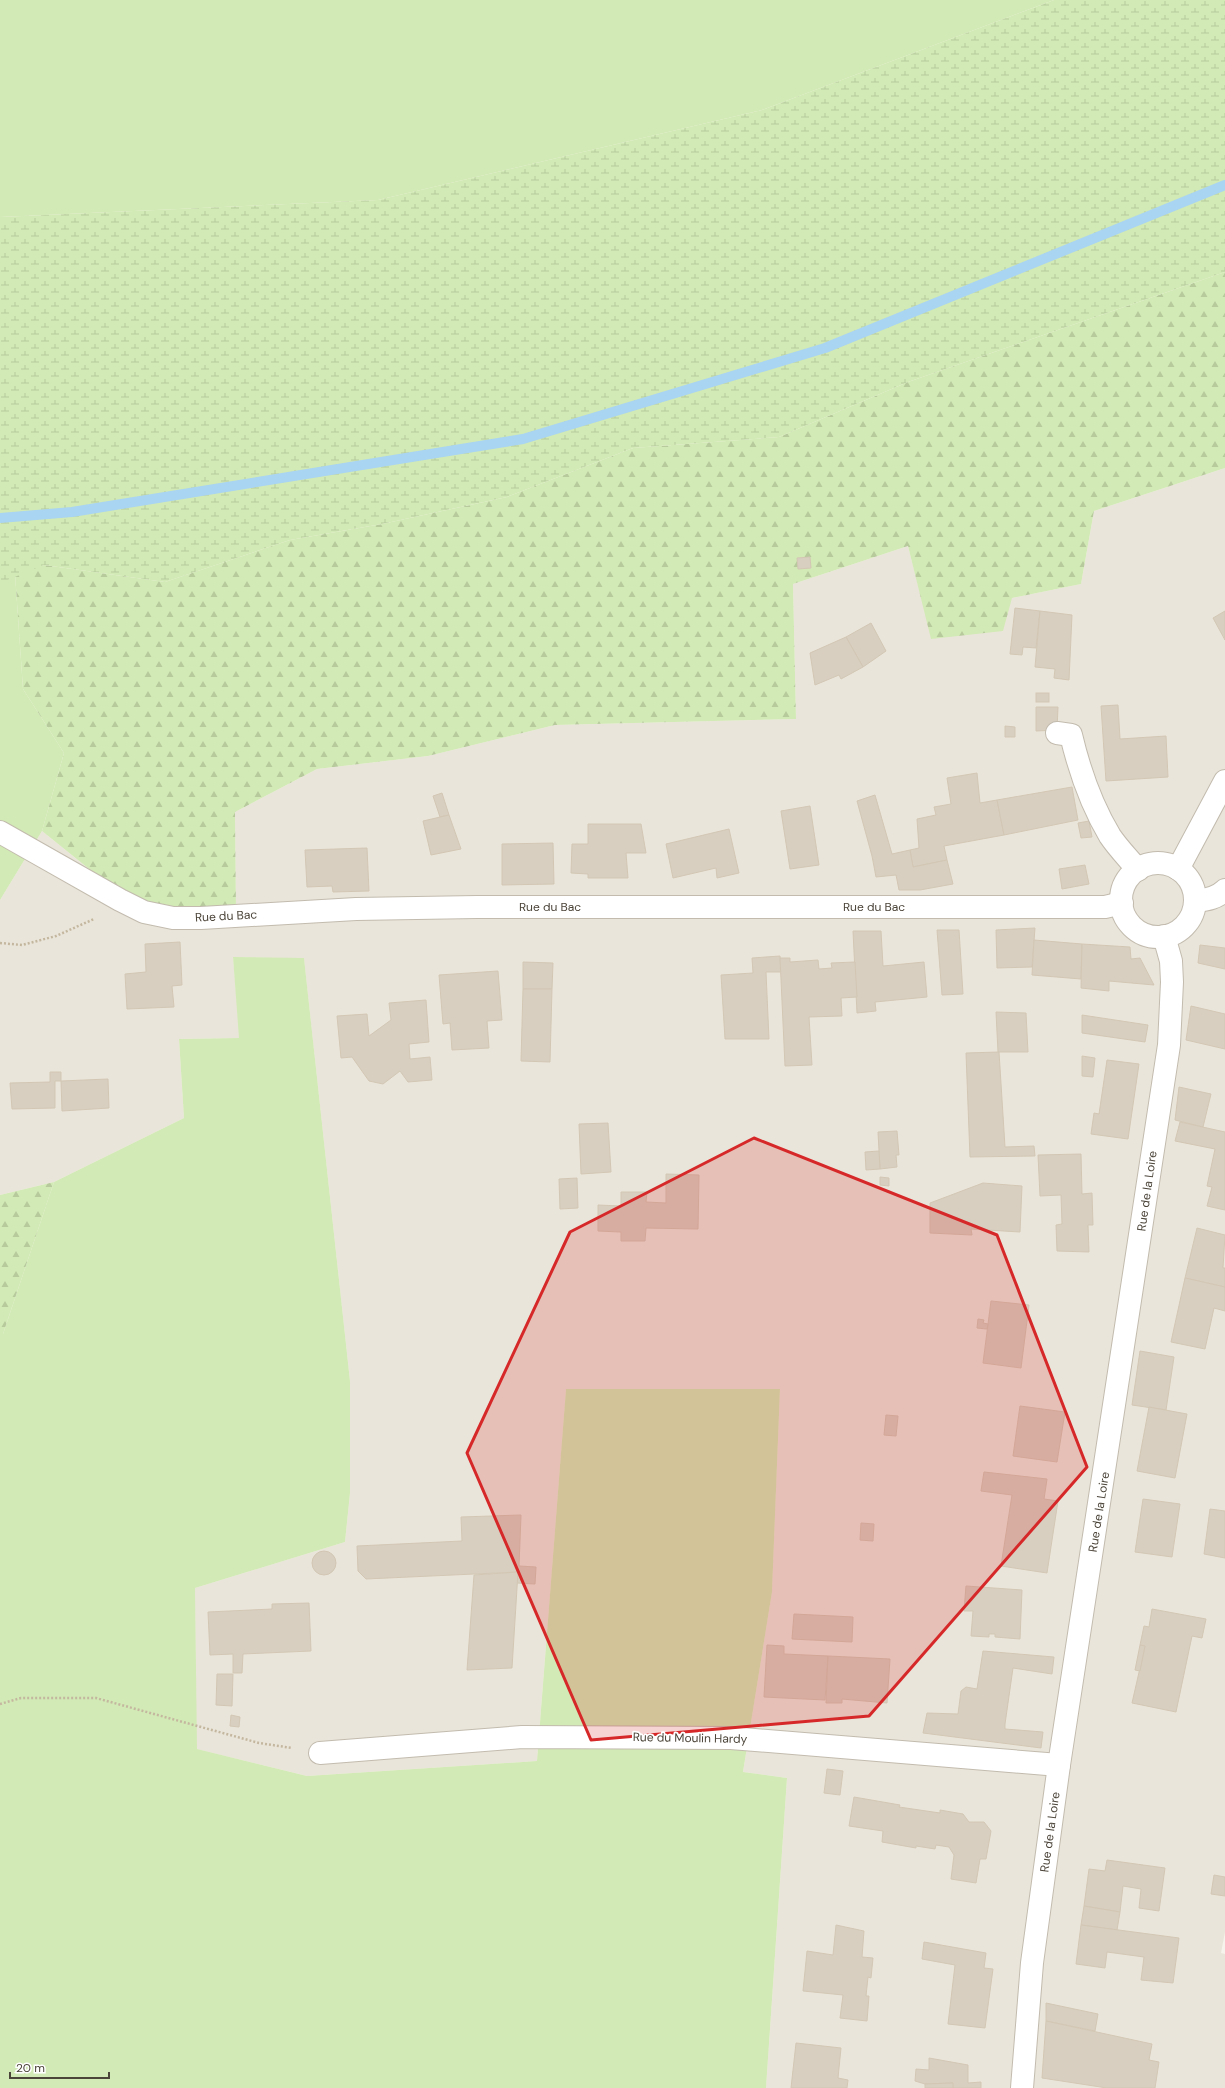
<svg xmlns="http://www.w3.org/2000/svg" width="1225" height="2088" viewBox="0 0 1225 2088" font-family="'DM Sans',sans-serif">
  <defs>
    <pattern id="forest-firs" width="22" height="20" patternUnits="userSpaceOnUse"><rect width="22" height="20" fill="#d2eab5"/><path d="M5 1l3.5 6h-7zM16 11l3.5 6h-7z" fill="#b6ca9c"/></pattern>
    <pattern id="wetland-marsh" width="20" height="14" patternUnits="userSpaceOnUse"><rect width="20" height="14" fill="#d2eab5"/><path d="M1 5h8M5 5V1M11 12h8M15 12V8" fill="none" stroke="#b6ca9c"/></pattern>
  </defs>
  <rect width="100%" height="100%" fill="#f6f3ec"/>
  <path fill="#eae5da" d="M1225 468V1932L1221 1953 1225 1954V2088H766L787 1778 743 1772 772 1592 780 1389H566L537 1761 307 1776 196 1749 195 1588 345 1542 350 1493V1381L304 959 233 957 240 1038 179 1039 184 1118 54 1182 0 1195V900L42 831 140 910H236L235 812 317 769 428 756 555 725 796 719 793 584 908 546 932 639 1012 598 1081 584 1094 511Z"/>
  <g fill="#d2eab5">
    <path d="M0 0H1054L762 110 378 200 0 217Z"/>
    <path d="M15 574 23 689 64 753 42 831 0 900V581Z"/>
    <path d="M233 957 304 958 350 1381V1493L345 1542 195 1588 197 1749 307 1776 537 1761 566 1389H780L772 1592 743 1772 787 1778 766 2088H0V1334H3L54 1182 184 1118 179 1039 239 1038Z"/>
  </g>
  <g fill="url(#forest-firs)">
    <path d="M1225 272V468L1094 511 1081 584 1012 598 1003 631 931 639 908 546 793 584 796 719 555 725 428 756 317 769 235 812 236 910H140L42 831 64 753 23 689 15 574 44 565 165 582 290 540 382 524 507 497 633 448 779 437 908 382Z"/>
    <path d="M54 1182 3 1334H0V1195Z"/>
  </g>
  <path fill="url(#wetland-marsh)" d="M1054 0H1225V272L908 382 779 437 633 448 507 497 382 524 290 540 165 582 44 565 0 583V217L378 200 762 110Z"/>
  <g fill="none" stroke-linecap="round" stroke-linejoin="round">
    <path stroke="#a9d4f2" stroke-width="10" d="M0 518 72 512 523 439 825 348 1225 185"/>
  </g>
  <g fill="#d8cfc1" stroke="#d3c7b4">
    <path d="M810 557 811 568 798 569 797 558Z"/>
    <path d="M1015 608 1040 611 1036 648 1023 647 1022 655 1010 654Z"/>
    <path d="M1040 611 1072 615 1069 680 1054 678 1055 669 1035 667Z"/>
    <path d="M1225 611V640L1213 618Z"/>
    <path d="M871 623 886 651 863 667 846 637Z"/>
    <path d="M846 637 863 667 841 679 839 675 815 685 810 653Z"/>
    <rect x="1036" y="693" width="13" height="9"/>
    <path d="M1118 705 1120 739 1166 736 1168 777 1106 781 1101 706Z"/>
    <path d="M1036 707H1058L1057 730 1036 731Z"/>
    <path d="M1005 726 1015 727V737H1005Z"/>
    <path d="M977 773 980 803 997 800 1004 835 944 846 947 860 913 867 910 850 919 848 917 819 936 815 934 807 951 804 947 778Z"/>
    <path d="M1072 787 1078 820 1004 835 997 800Z"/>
    <path d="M442 793 449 815 440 817 433 796Z"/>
    <path d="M875 795 892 854 910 850 913 867 947 860 953 884 920 890H899L896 875 876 877 872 856 857 801Z"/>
    <path d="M810 806 819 865 790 869 781 811Z"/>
    <path d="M449 815 461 849 431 855 423 821Z"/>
    <path d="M1089 821 1092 837 1081 838 1078 823Z"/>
    <path d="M588 824H641L646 853H626L628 878H588V874L571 873 572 844H588Z"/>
    <path d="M729 829 739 873 717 878 716 868 673 878 666 844Z"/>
    <path d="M553 843 554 884 502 885V844Z"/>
    <path d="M367 848 369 891 333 892 332 886 307 887 305 850Z"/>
    <path d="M1085 865 1089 884 1062 889 1059 869Z"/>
    <path d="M1035 928 1032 967 997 968 996 930Z"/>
    <path d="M937 930H959L963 994 942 995Z"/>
    <path d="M853 931H881L883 966 924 962 927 997 875 1002 876 1011 857 1013Z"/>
    <path d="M1034 940 1082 944 1081 979 1032 975Z"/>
    <path d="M180 942 182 985 172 986 174 1007 127 1009 125 974 146 972 145 944Z"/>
    <path d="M1082 944 1130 947 1131 959 1140 958 1154 985 1109 981V991L1081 988Z"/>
    <path d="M1200 945 1225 948V969L1198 963Z"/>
    <path d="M780 956 781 972H766L769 1039H725L721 975 753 973 752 958Z"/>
    <path d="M780 958H790V962L818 960 819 969 832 968 831 963 855 962 857 997 841 998 842 1016 809 1017 812 1065 785 1066Z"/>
    <path d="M523 962 553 963 552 989H523Z"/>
    <path d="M498 971 502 1020 487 1021 489 1048 452 1050 450 1023 443 1024 439 975Z"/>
    <path d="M523 989H552L550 1062 521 1061Z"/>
    <path d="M426 1000 429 1042 409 1044 410 1059 430 1057 432 1080 408 1082 400 1071 383 1084 369 1081 352 1057 341 1058 337 1016 367 1014 369 1036 391 1020 389 1003Z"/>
    <path d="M1191 1006 1225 1014V1049L1186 1040Z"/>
    <path d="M996 1012 1026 1013 1028 1052H998Z"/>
    <path d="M1082 1015 1148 1025 1145 1042 1082 1033Z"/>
    <path d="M999 1052 1005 1147 1034 1146 1035 1156 970 1157 966 1053Z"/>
    <path d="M1082 1056 1095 1058 1093 1077 1082 1076Z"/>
    <path d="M1107 1060 1139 1064 1128 1139 1091 1134 1094 1113 1099 1114Z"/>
    <path d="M50 1072H61V1081H55V1108L12 1109 10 1083 50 1082Z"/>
    <path d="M108 1079 109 1108 62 1111 61 1081Z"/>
    <path d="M1179 1087 1211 1094 1203 1127 1175 1120Z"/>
    <path d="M1180 1122 1225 1132V1210L1207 1206 1212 1187 1207 1186 1215 1149 1175 1141Z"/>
    <path d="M608 1123 611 1172 581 1174 579 1124Z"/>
    <path d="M897 1131 899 1155H896L897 1167 880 1169 878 1132Z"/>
    <path d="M879 1151 880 1169 866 1170 865 1152Z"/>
    <path d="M1081 1154 1082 1194 1092 1193 1093 1225H1088L1089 1252 1057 1251 1056 1225 1062 1224 1061 1195 1040 1196 1038 1155Z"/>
    <path d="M666 1174 699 1175 698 1229 646 1228 645 1241H621V1232L598 1231V1205L621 1206V1192H647L646 1202 666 1203Z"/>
    <path d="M880 1177 889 1178V1186L880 1185Z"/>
    <path d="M577 1178 578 1208 560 1209 559 1179Z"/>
    <path d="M983 1183 1022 1186 1020 1232 971 1229 972 1235 930 1233V1203Z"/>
    <path d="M1197 1228 1225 1235 1223 1268H1225V1287L1185 1278Z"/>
    <path d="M1185 1278 1225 1287V1311L1214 1308 1205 1349 1171 1342Z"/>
    <path d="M991 1301 1029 1305 1021 1368 983 1363Z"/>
    <path d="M978 1319 984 1320 983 1323 988 1324 987 1329 977 1328Z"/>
    <path d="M1140 1351 1174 1357 1166 1410 1132 1405Z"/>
    <path d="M1020 1406 1065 1412 1057 1462 1013 1456Z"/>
    <path d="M1149 1407 1187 1414 1175 1478 1137 1471Z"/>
    <path d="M886 1415 898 1416 896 1436 884 1435Z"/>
    <path d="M984 1472 1047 1479 1044 1499 1058 1501 1047 1573 1001 1566 1012 1495 981 1491Z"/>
    <path d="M1143 1499 1180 1504 1172 1557 1135 1552Z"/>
    <path d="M1210 1509 1225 1511V1558L1204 1554Z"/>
    <path d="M521 1515 519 1566 536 1567 535 1584 517 1583 518 1572 366 1579 358 1571 357 1546 462 1541 461 1517Z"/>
    <path d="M861 1523 874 1524 873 1541 860 1540Z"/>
    <circle cx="324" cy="1563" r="12"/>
    <path d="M518 1572 512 1668 467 1670 474 1575Z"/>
    <path d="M966 1586 1022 1590 1020 1639 995 1637V1634H989V1637L971 1636 973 1611H964Z"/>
    <path d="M309 1603 311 1651 243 1654 242 1673H233V1654L210 1655 208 1612 272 1609V1604Z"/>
    <path d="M1152 1609 1206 1619 1202 1638 1192 1636 1176 1712 1132 1703 1145 1646 1140 1645 1144 1626 1149 1627Z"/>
    <path d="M794 1614 853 1617 852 1642 792 1639Z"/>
    <path d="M767 1645 784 1646V1654L828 1656 825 1700 764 1697Z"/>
    <path d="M1140 1645 1145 1646 1140 1671 1135 1670Z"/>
    <path d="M983 1651 1054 1657 1052 1674 1013 1668 1005 1724V1729L1043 1732 1041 1748 923 1733 927 1713 958 1714 961 1691 966 1687 977 1689Z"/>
    <path d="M828 1656 890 1659 887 1703 842 1699V1703H826Z"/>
    <path d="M217 1674H233L232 1706 216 1705Z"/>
    <path d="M231 1715 240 1717 239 1727 230 1726Z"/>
    <path d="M827 1769 843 1771 840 1795 824 1793Z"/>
    <path d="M854 1797 900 1805 899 1807 940 1813V1810L963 1814 969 1822H984L991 1831 986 1859H980L976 1883 951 1879 954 1855 949 1847 936 1845 935 1849 916 1846V1848L882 1842 883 1831 849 1826Z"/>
    <path d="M1107 1860 1165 1868 1159 1911 1139 1908 1141 1889 1123 1886 1120 1912 1084 1906 1089 1869 1105 1871Z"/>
    <path d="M1214 1875 1225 1877V1896L1211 1894Z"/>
    <path d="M1084 1906 1120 1912 1117 1930 1081 1925Z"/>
    <path d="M836 1925 864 1931 862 1957 873 1958 871 1978 868 1977 866 1996H869L867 2021 840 2018 843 1995 803 1991 807 1951 833 1955Z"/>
    <path d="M1081 1925 1179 1938 1173 1983 1141 1980 1144 1957 1107 1952 1105 1968 1076 1964Z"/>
    <path d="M924 1942 986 1953 984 1968 993 1969 985 2028 948 2024 955 1965 922 1959Z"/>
    <path d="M1046 2003 1098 2014 1095 2031 1046 2021Z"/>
    <path d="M1046 2021 1152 2044 1149 2060 1159 2062 1155 2088H1107L1042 2078Z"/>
    <path d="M796 2043 841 2048 838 2078 848 2080 847 2088H791Z"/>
    <path d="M929 2058 968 2065V2083L981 2082V2088H953V2083L925 2084 915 2081 916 2069 929 2070Z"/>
    <path d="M953 2083V2088H925V2084Z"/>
  </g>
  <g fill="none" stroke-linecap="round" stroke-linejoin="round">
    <g stroke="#c2bbae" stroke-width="24">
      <g id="street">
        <path d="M1057 733 1071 735C1079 769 1092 806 1110 836 1118 848 1129 859 1138 870"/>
        <path d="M0 832 120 900 144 912 173 918H201L356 909 477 907H1105L1122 903"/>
        <circle cx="1158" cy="900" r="37"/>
        <path d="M1178 869 1225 781"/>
        <path d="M1196 901C1207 900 1217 898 1225 890"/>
        <path d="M320 1753 522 1737 731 1738 1059 1765"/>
        <path d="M1022 2088 1032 1963 1059 1765 1169 1045 1172 982 1171 961 1164 936"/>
      </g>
    </g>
    <g stroke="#c4b79f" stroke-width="2.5" stroke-dasharray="2 2" stroke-linecap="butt">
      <path d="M0 943 22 945 56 936 94 919"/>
      <path d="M0 1704 21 1698H96L259 1743 292 1748"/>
    </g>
    <use href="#street" stroke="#fff" stroke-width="22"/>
  </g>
  <path fill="#d62828" fill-opacity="0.2" stroke="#d62828" stroke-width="3" stroke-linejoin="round" d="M754 1138 997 1235 1087 1467 869 1716 591 1740 467 1453 570 1232Z"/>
  <g text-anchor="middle" stroke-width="3.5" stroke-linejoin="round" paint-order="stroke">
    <g font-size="12" fill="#4b4439" stroke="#fff">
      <text x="550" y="911">Rue du Bac</text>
      <text x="874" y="911">Rue du Bac</text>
      <text transform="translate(226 916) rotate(-3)" y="4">Rue du Bac</text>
      <text transform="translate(1147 1191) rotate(-82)" y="4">Rue de la Loire</text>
      <text transform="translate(1099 1512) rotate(-81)" y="4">Rue de la Loire</text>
      <text transform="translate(690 1738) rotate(1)" y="4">Rue du Moulin Hardy</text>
      <text transform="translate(1050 1832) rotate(-82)" y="4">Rue de la Loire</text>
    </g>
  </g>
  <path d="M10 2072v6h99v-6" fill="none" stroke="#4b4439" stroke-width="2"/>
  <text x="16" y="2072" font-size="12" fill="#4b4439" stroke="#ffffff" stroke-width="3" paint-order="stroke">20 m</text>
</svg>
